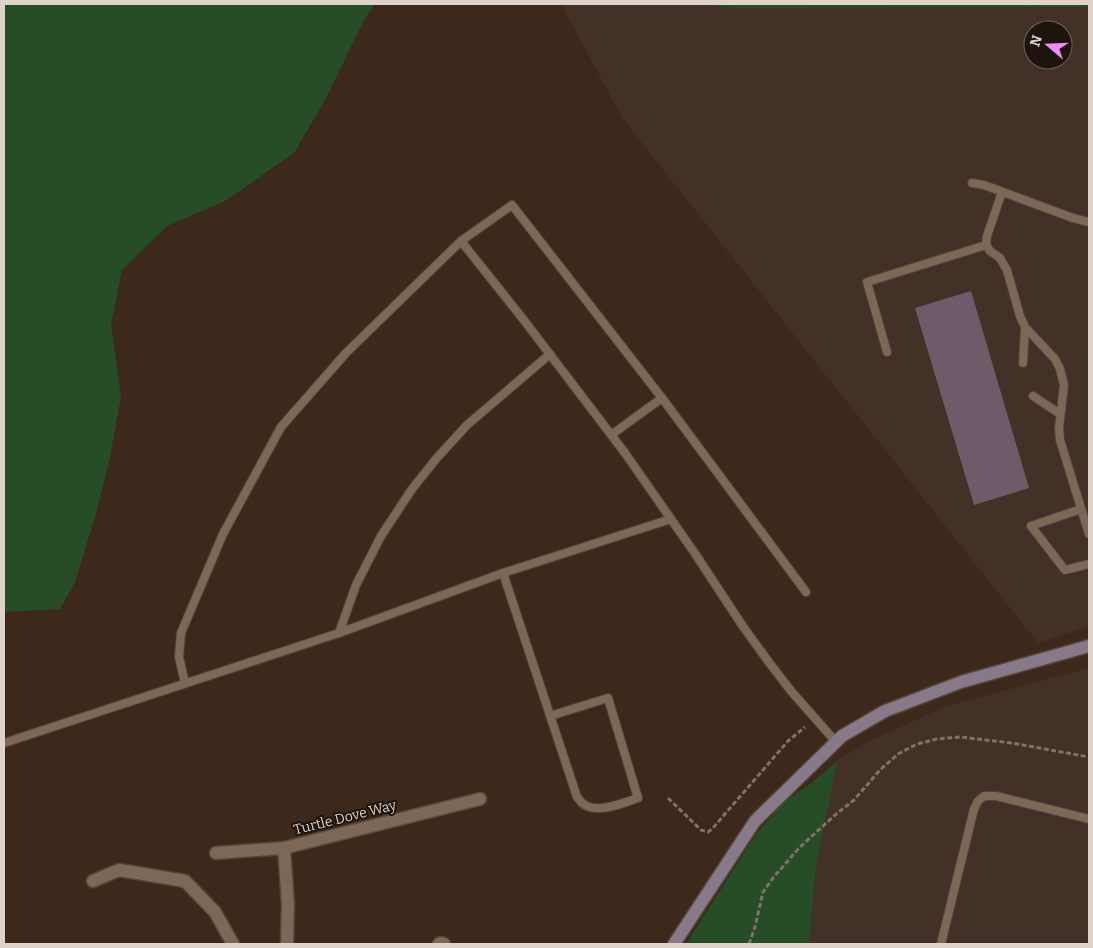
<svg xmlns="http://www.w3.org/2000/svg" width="1093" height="948" viewBox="0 0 1093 948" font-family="Bitter,serif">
  <rect width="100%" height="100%" fill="#3c291b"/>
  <g fill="#433128" fill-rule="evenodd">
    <path d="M561 4H703L733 8 1089 7V626L1038 643 623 119ZM1033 30H1063V60H1033Z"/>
    <path d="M1089 668V944H809L816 867 838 760 864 744 944 707Z"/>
  </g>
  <g fill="#274d27">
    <path d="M4 4H375L365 18 325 100 294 153 225 201 167 226 122 270 111 325 121 397 110 457 95 517 75 582 60 609 4 612Z"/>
    <path d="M703 4H1089V7L733 8Z"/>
    <path d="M838 760 816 867 809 944H686L756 834 784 802 814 781Z"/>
  </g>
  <path fill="#705a69" d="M971 291 1029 488 974 505 915 308Z"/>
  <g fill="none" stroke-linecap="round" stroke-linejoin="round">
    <g stroke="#544438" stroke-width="10">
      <g id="lane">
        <path d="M972 183 984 185 1073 218 1089 222"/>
        <path d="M1002 192 987 236 986 245 990 251 1000 258 1007 270 1020 316 1025 327 1055 359 1060 369 1064 385 1059 428 1060 440 1089 534"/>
        <path d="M887 352 867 282 986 245"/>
        <path d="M1023 363 1025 327"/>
        <path d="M1033 396 1060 414"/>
        <path d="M662 398 806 592"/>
        <path d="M611 435 662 398 512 205 461 241 523 319 625 453 696 555 742 625 768 661 791 691 836 742"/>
        <path d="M1081 509 1031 526 1065 570 1089 564"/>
        <path d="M339 633 356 585 381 536 412 489 436 459 467 425 550 354"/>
        <path d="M185 683 179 657 181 633 223 534 281 427 346 353 461 241"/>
        <path d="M550 716 608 698 638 798C623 803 596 815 582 803 580 801 579 799 577 797L503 573 671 519"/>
        <path d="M4 743 339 633 503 573"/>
        <path d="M941 944 974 809 978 801 984 796H996L1089 819"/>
      </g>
    </g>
    <g stroke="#544438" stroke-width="15">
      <g id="street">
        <path d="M284 848 288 904 287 944"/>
        <path d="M216 853 284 848 480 799"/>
        <path d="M93 881 119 870 185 881 215 912 233 944"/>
        <path d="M439 944 441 943 444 944"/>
      </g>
    </g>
    <g stroke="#544438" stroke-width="15">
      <path id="secondary" d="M674 944 755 821 842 736 885 711 961 682 1089 646"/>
    </g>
    <g stroke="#827166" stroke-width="3" stroke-dasharray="5 2.5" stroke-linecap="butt">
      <path d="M668 798 701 830 708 832 712 829 788 741 805 727"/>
      <path d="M749 944 755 927 763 892 773 878 799 848 835 815 854 800 880 770 898 754 917 744 937 739 960 737 1012 743 1089 757"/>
    </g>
    <use href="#lane" stroke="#7d6757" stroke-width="8"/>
    <use href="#street" stroke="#7d6757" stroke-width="12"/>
    <use href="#secondary" stroke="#877988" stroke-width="12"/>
  </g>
  <g text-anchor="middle" stroke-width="4" stroke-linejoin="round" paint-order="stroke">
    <g font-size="14" fill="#dfd2ca" stroke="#1d140e">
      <text transform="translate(345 817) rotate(-14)" y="5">Turtle Dove Way</text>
    </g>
  </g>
  <rect width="1093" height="948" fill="none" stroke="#dfd2ca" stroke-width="10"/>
  <g transform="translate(1048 45) rotate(289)"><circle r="24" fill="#1d140e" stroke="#6b6059"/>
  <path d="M0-4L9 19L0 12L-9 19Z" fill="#ed8cf9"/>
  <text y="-8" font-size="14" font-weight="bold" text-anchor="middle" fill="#dfd2ca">N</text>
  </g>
</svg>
